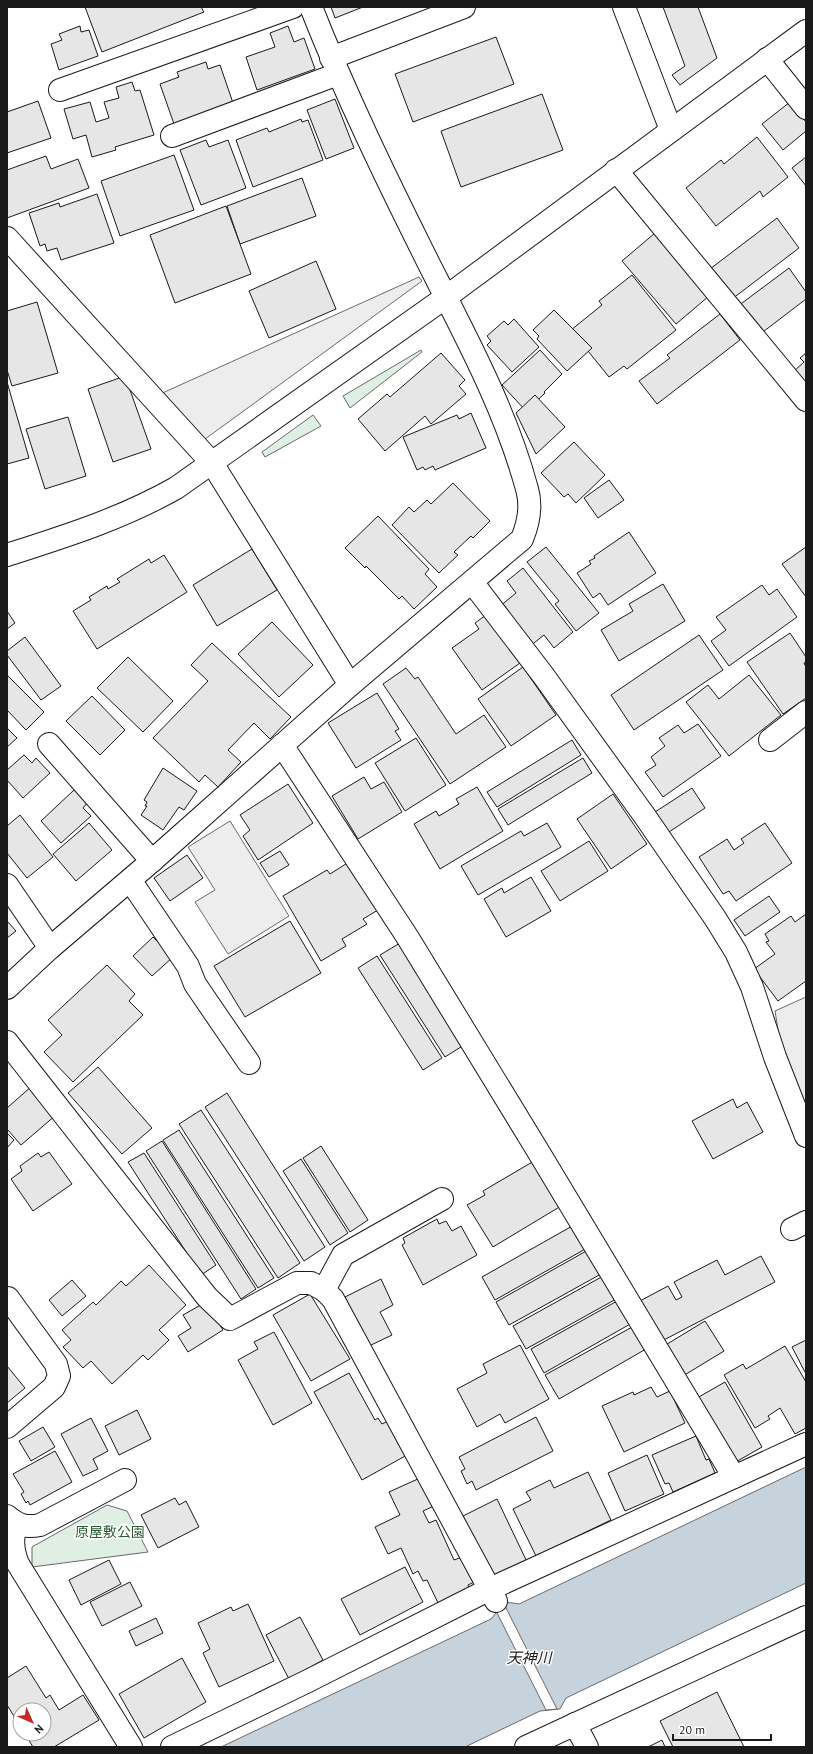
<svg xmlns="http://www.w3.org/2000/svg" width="813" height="1754" viewBox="0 0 813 1754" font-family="'PT Sans','Noto Sans JP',sans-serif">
  <rect width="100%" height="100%" fill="#fff"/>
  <g fill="#e0efe3" stroke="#6a6a6a">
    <path d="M421 350 422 352 350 408 343 396Z"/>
    <path d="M313 415 321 426 265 457 262 452Z"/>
    <path d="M107 1505 127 1511 148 1552 32 1567V1547Z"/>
  </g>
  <g fill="#ededed" stroke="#6a6a6a">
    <path d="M419 277 422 281 201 442 158 395Z"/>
    <path d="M230 821 289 916 228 954 195 902 215 890 188 847Z"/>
    <path d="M806 997V1105L803 1106 784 1066 775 1011Z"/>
  </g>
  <path fill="#c6d2dc" stroke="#6a6a6a" d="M806 1467V1583L566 1698 560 1709 540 1711 465 1747H221L491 1619 505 1602 519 1604Z"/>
  <path fill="#fff" stroke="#6a6a6a" d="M505 1602V1606L557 1709 546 1710 497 1613Z"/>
  <g fill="#e6e6e6" stroke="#1a1a1a">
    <path d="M85 7H201L204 12 102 52Z"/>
    <path d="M331 7H363L335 18Z"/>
    <path d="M663 7H698L717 58 680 85 672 75 685 66Z"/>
    <path d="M80 26 81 32 89 30 98 56 59 70 51 44 62 40 59 34Z"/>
    <path d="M288 26 294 42 304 38 315 69 257 90 246 57 275 47 270 33Z"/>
    <path d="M496 37 514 84 413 122 395 74Z"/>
    <path d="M206 62 208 69 220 65 233 103 174 124 160 84 179 77 177 72Z"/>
    <path d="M132 82 135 91 140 90 154 135 115 147 116 150 92 157 86 135 73 139 64 109 90 102 96 122 109 118 104 102 119 98 116 87Z"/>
    <path d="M542 94 563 150 461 187 441 131Z"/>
    <path d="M335 99 354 148 326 159 307 110Z"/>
    <path d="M38 101 51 138 7 153V112Z"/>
    <path d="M790 102 806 122V131L783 150 762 124Z"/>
    <path d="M301 119 302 122 308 120 323 160 253 187 236 140 267 128 269 132Z"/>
    <path d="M757 137 788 177 763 197 760 191 716 226 686 188 721 160 724 164Z"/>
    <path d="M206 140 209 147 228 140 246 188 201 205 180 150Z"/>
    <path d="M174 155 194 210 120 236 101 181Z"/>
    <path d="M46 156 51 169 78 159 89 188 7 218V170Z"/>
    <path d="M806 157V186L792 168Z"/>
    <path d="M302 178 316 216 240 244 227 206Z"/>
    <path d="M97 194 114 243 61 260 57 248 47 251 45 244 40 246 29 213 59 203 60 207Z"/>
    <path d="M226 206 251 274 175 303 150 235Z"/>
    <path d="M777 218 799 248 732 299 710 269Z"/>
    <path d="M655 233 709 296 676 324 622 261Z"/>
    <path d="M316 261 336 309 269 338 249 291Z"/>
    <path d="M789 268 806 292V299L759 335 738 306Z"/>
    <path d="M632 275 676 330 627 369 624 366 609 377 571 330 602 305 599 301Z"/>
    <path d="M37 302 58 373 12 386 7 370V311Z"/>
    <path d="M554 310 592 348 567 371 537 339 539 336 533 330Z"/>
    <path d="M720 314 740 340 657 404 639 381 670 358 667 355Z"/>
    <path d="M514 319 539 347 512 372 487 345 491 341 487 336 504 321 508 325Z"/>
    <path d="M540 350 562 374 544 392 545 393 526 411 502 385Z"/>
    <path d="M441 353 465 380 459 386 466 394 431 424 425 416 385 451 358 419 387 394 390 397Z"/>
    <path d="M806 353V387L793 372 804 362 800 358Z"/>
    <path d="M125 376 151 449 113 462 88 389Z"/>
    <path d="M7 382 29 458 7 464Z"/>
    <path d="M535 395 565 427 536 454 516 413Z"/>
    <path d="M471 413 486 448 435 470 433 466 425 470 423 467 417 470 403 437 457 415 459 419Z"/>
    <path d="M68 417 86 476 45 489 26 429Z"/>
    <path d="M574 442 605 475 576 503 568 494 564 497 541 473Z"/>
    <path d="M609 480 624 500 598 518 584 498Z"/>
    <path d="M453 483 490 521 473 538 471 536 454 552 458 555 439 573 392 525 409 507 414 512 427 500 431 504Z"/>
    <path d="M378 516 429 569 425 574 437 587 414 609 402 596 399 599 366 566 365 568 345 548Z"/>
    <path d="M629 532 656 573 608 605 600 593 593 598 577 573 591 564 589 561 595 558 594 556Z"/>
    <path d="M546 547 599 613 576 631 555 604 559 601 527 562Z"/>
    <path d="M806 547V597L782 564Z"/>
    <path d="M252 549 277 590 217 626 193 585Z"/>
    <path d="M164 555 187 592 97 649 73 611 91 600 89 597 107 586 108 589 120 582 117 579 149 559 151 563Z"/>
    <path d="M523 568 573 632 554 648 544 635 529 647 499 607 516 593 507 581Z"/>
    <path d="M663 584 685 621 619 661 601 630 633 611 629 604Z"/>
    <path d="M762 585 769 595 777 589 797 617 729 666 711 641 726 630 716 617Z"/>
    <path d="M7 611 15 623 7 629Z"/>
    <path d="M486 615 520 663 482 690 452 648 479 629 475 623Z"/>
    <path d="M272 622 313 665 279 697 238 654Z"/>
    <path d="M790 633 806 657V662L804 663 806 667V698L783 714 747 662Z"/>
    <path d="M699 635 723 670 634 730 611 695Z"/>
    <path d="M25 637 61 686 41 700 7 655V651Z"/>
    <path d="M212 643 291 717 270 739 254 723 228 750 241 762 218 787 205 775 199 782 153 738 208 681 191 665Z"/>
    <path d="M128 657 173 701 143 732 97 688Z"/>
    <path d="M523 667 556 715 511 746 478 699Z"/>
    <path d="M406 668 415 679 418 677 456 734 484 715 506 747 450 784 383 684Z"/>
    <path d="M7 675 44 712 26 730 7 710Z"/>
    <path d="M749 675 781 715 729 756 686 702 708 685 719 699Z"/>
    <path d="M377 693 399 729 395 731 401 740 356 768 328 723Z"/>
    <path d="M92 696 125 730 100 755 66 721Z"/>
    <path d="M698 724 721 756 663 797 645 772 656 765 651 757 665 746 659 738 678 725 684 733Z"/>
    <path d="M7 728 17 738 7 747Z"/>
    <path d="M416 738 446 785 405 811 375 763Z"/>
    <path d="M572 740 581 755 497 807 487 792Z"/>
    <path d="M24 755 32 763 36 758 50 773 23 798 7 780V770Z"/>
    <path d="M583 758 592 773 508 825 498 809Z"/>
    <path d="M163 768 197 791 184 810 179 807 163 830 141 815 147 806H145L147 802 144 800Z"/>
    <path d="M364 777 371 789 384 782 402 812 358 839 332 796Z"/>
    <path d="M288 784 313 823 258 860 243 836 250 830 240 815Z"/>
    <path d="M477 787 503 831 440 869 414 824 436 811 439 816 459 804 456 799Z"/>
    <path d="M692 788 705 808 669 832 655 812Z"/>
    <path d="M74 790 87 803 83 808 91 816 61 843 41 821Z"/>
    <path d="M613 794 647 844 611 869 577 819Z"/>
    <path d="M20 815 53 857 27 878 7 853V826Z"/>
    <path d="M89 823 112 850 76 881 53 854Z"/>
    <path d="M547 823 561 847 478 895 461 866 521 831 524 836Z"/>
    <path d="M765 823 792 863 736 901 729 891 723 894 699 857 727 839 734 850 744 843 741 839Z"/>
    <path d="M589 841 608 871 560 901 541 871Z"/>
    <path d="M280 851 289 865 269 877 260 863Z"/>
    <path d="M187 855 203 878 170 901 154 878Z"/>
    <path d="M349 862 378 910 363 919 367 924 342 939 346 946 321 961 283 896 327 870 330 874Z"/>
    <path d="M531 877 551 911 506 937 484 899 502 888 504 893Z"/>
    <path d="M769 896 780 912 745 936 734 920Z"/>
    <path d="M806 914V981L778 1001 754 969 775 954 766 942 769 941 765 934 791 916 795 922Z"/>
    <path d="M7 921 16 931 7 938Z"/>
    <path d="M290 921 321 973 245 1017 214 966Z"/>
    <path d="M153 937 173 957 152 976 133 956Z"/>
    <path d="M400 943 464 1045 445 1057 380 955Z"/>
    <path d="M377 956 442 1058 423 1070 358 968Z"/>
    <path d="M107 965 135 994 129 1001 143 1015 73 1082 44 1052 62 1035 48 1020Z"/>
    <path d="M98 1067 152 1128 122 1154 68 1093Z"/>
    <path d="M32 1086 56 1115 21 1145 7 1129V1108Z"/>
    <path d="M227 1093 325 1247 304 1261 205 1107Z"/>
    <path d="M733 1099 737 1108 747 1102 763 1132 713 1159 692 1121Z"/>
    <path d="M201 1110 300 1263 278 1278 179 1124Z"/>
    <path d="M179 1130 274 1278 258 1288 163 1140Z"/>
    <path d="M7 1133 14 1140 7 1148Z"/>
    <path d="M162 1141 256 1289 241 1299 146 1151Z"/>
    <path d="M321 1146 368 1220 350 1232 303 1158Z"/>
    <path d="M49 1152 72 1184 33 1211 11 1179 22 1171 20 1166 38 1153 41 1157Z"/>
    <path d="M144 1153 216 1265 201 1275 128 1162Z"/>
    <path d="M301 1159 348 1233 330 1245 283 1171Z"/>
    <path d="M534 1161 561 1206 493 1247 467 1205 485 1195 483 1191Z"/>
    <path d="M437 1219 439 1224 446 1221 452 1231 461 1226 477 1255 423 1285 402 1245 405 1243 403 1238Z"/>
    <path d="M574 1225 587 1248 495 1300 482 1277Z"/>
    <path d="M588 1250 601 1274 509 1325 496 1302Z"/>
    <path d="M761 1256 775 1282 660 1342 638 1302 668 1286 676 1300 682 1297 674 1282 717 1260 725 1275Z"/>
    <path d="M149 1265 186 1305 159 1330 169 1340 148 1360 143 1355 112 1384 91 1361 83 1368 63 1347 71 1340 62 1330 93 1302 96 1305 121 1281 126 1286Z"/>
    <path d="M605 1275 618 1298 526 1349 513 1326Z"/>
    <path d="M381 1279 393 1305 380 1312 392 1335 369 1346 345 1297Z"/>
    <path d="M72 1280 86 1296 62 1316 49 1300Z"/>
    <path d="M310 1294 350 1359 311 1381 273 1315Z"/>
    <path d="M619 1300 632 1323 544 1373 531 1349Z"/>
    <path d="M206 1302 223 1330 188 1352 178 1336 191 1328 183 1315Z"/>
    <path d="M705 1321 724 1351 683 1376 664 1346Z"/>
    <path d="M634 1326 646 1349 559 1399 545 1375Z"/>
    <path d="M274 1332 312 1403 273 1425 238 1360 258 1349 254 1342Z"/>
    <path d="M806 1340V1374L792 1347Z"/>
    <path d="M520 1345 549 1399 505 1423 500 1414 477 1427 457 1389 487 1373 483 1364Z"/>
    <path d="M785 1346 806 1382V1428L795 1434 780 1408 768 1416 770 1419 755 1428 724 1375 743 1364 746 1369Z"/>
    <path d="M7 1366 25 1388 7 1403Z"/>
    <path d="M349 1373 375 1420 378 1418 382 1424 388 1421 407 1455 362 1480 314 1392Z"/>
    <path d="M725 1382 762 1447 734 1463 697 1398Z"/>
    <path d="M651 1387 657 1397 670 1391 685 1423 624 1452 602 1406 633 1392 634 1395Z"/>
    <path d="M137 1410 151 1439 119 1455 105 1426Z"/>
    <path d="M536 1417 553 1451 476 1490 472 1481 467 1484 461 1471 465 1469 459 1457Z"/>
    <path d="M91 1418 108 1451 93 1459 98 1469 83 1476 61 1434Z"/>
    <path d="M43 1427 55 1447 31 1461 19 1441Z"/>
    <path d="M696 1436 706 1460 709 1459 715 1473 673 1492 669 1483 665 1484 652 1455Z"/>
    <path d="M55 1451 72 1482 30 1505 28 1501 26 1503 21 1494 24 1492 13 1474Z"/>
    <path d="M647 1455 664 1494 625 1511 608 1473Z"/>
    <path d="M588 1472 611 1520 536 1556 513 1509 531 1500 526 1492 550 1480 554 1488Z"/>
    <path d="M420 1478 434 1506 423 1511 429 1523 436 1520 454 1560 462 1557 474 1582 468 1585 470 1591 439 1605 427 1580 423 1581 418 1571 413 1574 401 1548 388 1554 375 1527 400 1515 389 1492Z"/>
    <path d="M175 1498 179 1505 186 1501 199 1527 158 1548 141 1515Z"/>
    <path d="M497 1499 528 1564 494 1580 463 1516Z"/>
    <path d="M109 1560 121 1584 81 1605 69 1580Z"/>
    <path d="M405 1567 423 1602 360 1635 341 1599Z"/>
    <path d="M130 1582 142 1606 102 1626 90 1602Z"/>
    <path d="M248 1604 274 1661 219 1687 203 1653 210 1649 198 1623 231 1607 233 1611Z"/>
    <path d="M300 1617 323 1660 289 1679 266 1635Z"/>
    <path d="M156 1618 163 1633 136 1646 129 1631Z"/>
    <path d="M182 1658 206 1702 144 1738 119 1694Z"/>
    <path d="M26 1666 46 1698 50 1695 59 1710 83 1695 99 1720 54 1747H33L25 1734H44V1710H20V1726L7 1705V1678Z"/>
    <path d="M717 1692 744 1747H673L660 1721Z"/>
    <path d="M662 1740 665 1747H648Z"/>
  </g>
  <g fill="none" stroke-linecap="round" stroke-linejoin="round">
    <g stroke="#1a1a1a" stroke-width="24">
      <g id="minor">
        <path d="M624 7 671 130"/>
        <path d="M331 58 464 7"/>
        <path d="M767 59 806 108"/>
        <path d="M60 90 293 7"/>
        <path d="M172 136 338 74"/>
        <path d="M616 170 806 400"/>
        <path d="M7 238 212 463 350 685"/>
        <path d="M7 555C66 536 121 519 176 488L446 297 806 31"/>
        <path d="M472 582 543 675 644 815 715 918 736 952 752 987 775 1057 806 1136"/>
        <path d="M770 740 806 712"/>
        <path d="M49 744 152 861"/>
        <path d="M282 745 408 938 541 1156 734 1477"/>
        <path d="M130 880 188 966 195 984 249 1063"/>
        <path d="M7 885 50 948"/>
        <path d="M7 988 50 948 152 861 350 685 522 539C529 522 532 506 527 489 506 411 467 339 431 268 388 182 346 96 311 7"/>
        <path d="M7 1042 207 1297 230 1319 297 1283H311L324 1290"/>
        <path d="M442 1199 343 1255 324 1290 333 1299 496 1601"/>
        <path d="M792 1229 806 1222"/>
        <path d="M7 1427 54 1387 59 1376 56 1364 8 1298"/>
        <path d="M7 1516C18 1525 25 1528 40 1525L125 1480"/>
        <path d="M16 1524C12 1539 12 1549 18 1564L131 1747"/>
        <path d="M575 1724 587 1747"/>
        <path d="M172 1747 308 1681 490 1589 806 1444"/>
        <path d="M526 1747 806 1617"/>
      </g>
    </g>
    <use href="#minor" stroke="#fff" stroke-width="22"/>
  </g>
  <g text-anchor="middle" stroke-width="3" stroke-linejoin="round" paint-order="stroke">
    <g font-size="14" fill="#2b5a34" stroke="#fff">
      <text x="110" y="1537">原屋敷公園</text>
    </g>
    <g font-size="15" font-style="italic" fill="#1a1a1a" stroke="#fff">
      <text x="529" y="1663">天神川</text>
    </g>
  </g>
  <rect width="813" height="1754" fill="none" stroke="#1a1a1a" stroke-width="16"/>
  <g transform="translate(32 1722) rotate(135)"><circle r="19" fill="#ffffff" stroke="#a3a3a3"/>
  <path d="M0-3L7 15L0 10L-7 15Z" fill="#c62828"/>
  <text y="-6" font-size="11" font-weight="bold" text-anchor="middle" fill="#1a1a1a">N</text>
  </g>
  <path d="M673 1734v6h98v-6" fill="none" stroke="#1a1a1a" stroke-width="2"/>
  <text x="679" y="1734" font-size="12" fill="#1a1a1a" stroke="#ffffff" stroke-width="3" paint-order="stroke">20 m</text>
</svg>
